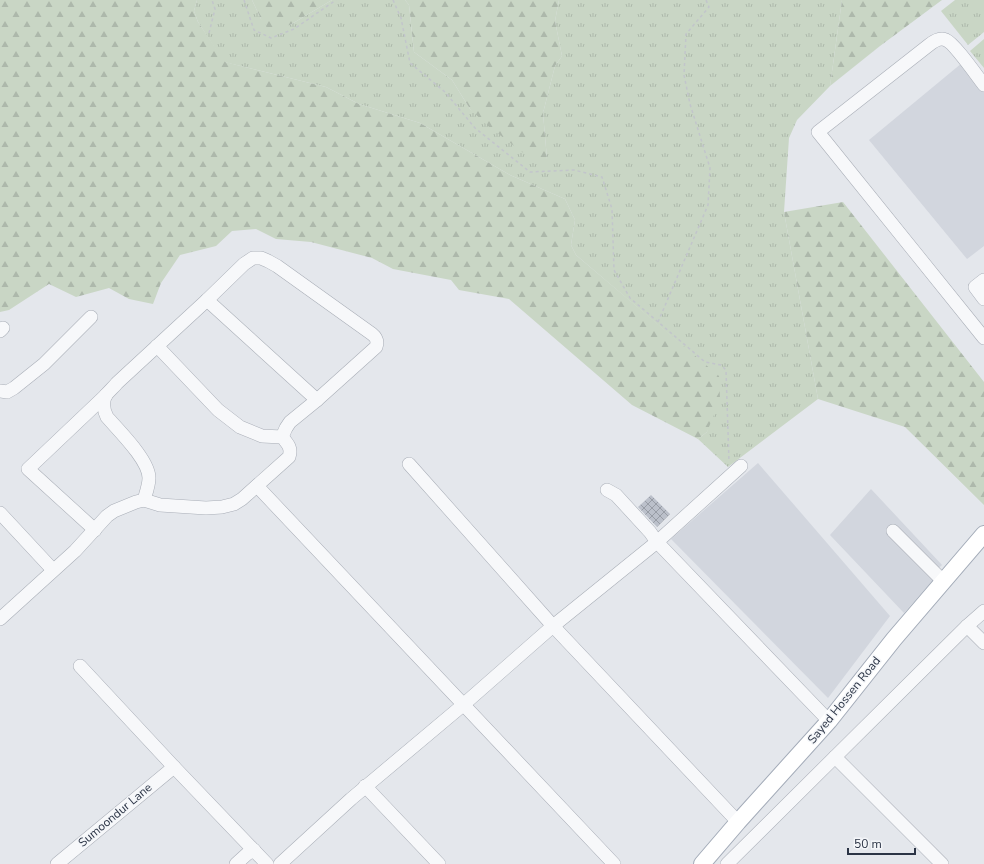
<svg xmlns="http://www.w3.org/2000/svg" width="984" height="864" viewBox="0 0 984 864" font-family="'Nunito Sans',sans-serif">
  <defs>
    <pattern id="grass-tufts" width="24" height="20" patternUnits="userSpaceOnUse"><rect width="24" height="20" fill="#c9d6c5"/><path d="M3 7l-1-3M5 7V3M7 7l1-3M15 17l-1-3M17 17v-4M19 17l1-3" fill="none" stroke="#adb8ab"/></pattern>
    <pattern id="forest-firs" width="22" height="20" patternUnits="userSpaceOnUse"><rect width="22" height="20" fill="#c9d6c5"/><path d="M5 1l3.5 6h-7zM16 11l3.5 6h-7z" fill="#adb8ab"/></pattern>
    <pattern id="building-cross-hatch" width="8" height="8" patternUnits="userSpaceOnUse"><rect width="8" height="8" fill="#bbc0ca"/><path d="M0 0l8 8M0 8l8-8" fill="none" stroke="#989da6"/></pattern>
  </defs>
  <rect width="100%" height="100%" fill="#e4e7ec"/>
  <g fill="#d2d6de">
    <path d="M962 63 984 89V246L967 259 869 140Z"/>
    <path d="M758 463 890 616 828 698 671 539Z"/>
    <path d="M871 489 942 565 931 575 934 579 904 613 830 535Z"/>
  </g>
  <g fill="url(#grass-tufts)">
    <path d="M197 0H252L261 19 290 25 332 0H405L409 5 414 52 452 80 470 109 547 159 543 113 555 66 562 56 555 21 559 0H842L830 86 797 120 789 138 784 212 818 399 728 467 698 439 707 432 718 376 576 255 571 245 575 220 565 199 510 175 420 123 359 104 326 87 224 62 198 22 194 11Z"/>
    <path d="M955 0H984V32L968 45 941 11Z"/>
    <path d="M984 39V68L970 51Z"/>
  </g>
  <g fill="url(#forest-firs)">
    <path d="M0 0H197L194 11 198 22 225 62 326 87 359 104 420 123 510 175 565 199 575 220 571 245 576 255 719 376 720 399 707 432 698 439 632 405 509 299 459 290 451 280 393 269 372 258 311 242 276 239 256 229 232 231 216 246 180 255 161 283 153 304 129 299 109 288 76 297 49 284 9 310 0 312Z"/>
    <path d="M252 0H332L290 25 268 28 261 19Z"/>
    <path d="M405 0H559L555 21 562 56 555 66 543 113 547 159 526 155 488 126 470 109 452 80 414 52 409 5Z"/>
    <path d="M842 0H942L880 46 830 86Z"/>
    <path d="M843 202 984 382V505L905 427 818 399 784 212Z"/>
  </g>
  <path fill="url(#building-cross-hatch)" d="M651 495 670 514 657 527 638 507Z"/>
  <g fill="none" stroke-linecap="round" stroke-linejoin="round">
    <g stroke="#a9aeb7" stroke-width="14">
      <g id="minor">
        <path d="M984 85C977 76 954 43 946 40 940 37 934 41 929 45L818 132 984 338"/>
        <path d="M984 280 975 287 984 299"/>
        <path d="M207 300 317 400"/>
        <path d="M0 331 3 328"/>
        <path d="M0 391 7 392 14 388 44 364 91 317"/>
        <path d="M409 464 553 626 738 822"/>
        <path d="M257 486 614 864"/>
        <path d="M607 490 616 495 650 532 657 542 829 721"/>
        <path d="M144 500C146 493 149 485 149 478 149 460 119 431 107 417 104 411 102 402 106 395 109 391 114 387 117 383L207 300 244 264 253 258H261L268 261 277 266 372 334C377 338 378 341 376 347L317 400 290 422 286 428 282 437"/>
        <path d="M144 500 160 505 206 508 222 507 234 504 242 499 289 457C292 448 288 444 282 437L262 436 240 427 218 410 157 346"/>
        <path d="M0 513 53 570"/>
        <path d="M95 530 28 469 106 395"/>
        <path d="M893 531 943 581"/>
        <path d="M0 619 75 551 107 516 114 511 136 502 144 500"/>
        <path d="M967 626 984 643"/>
        <path d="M80 666 174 767 267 864"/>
        <path d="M835 757 942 864"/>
        <path d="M365 786 439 864"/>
        <path d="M57 864 174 767"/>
        <path d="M236 864 247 854 254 850"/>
        <path d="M280 864 351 799 463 705 553 626 657 542 741 466"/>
        <path d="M727 864 967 626 984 611"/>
      </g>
    </g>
    <g stroke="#a3abb8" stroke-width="18">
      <path id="major" d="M702 864 738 822 829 721 894 639 984 534"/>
    </g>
    <g stroke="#c2c5cb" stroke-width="1.5" stroke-dasharray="3 3" stroke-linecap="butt">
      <path d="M244 0 254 30 271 38 294 29 336 0"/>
      <path d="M393 0 401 18 410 63 445 92 475 128 530 172 574 170 602 177 612 209 614 270 630 298 705 362 721 365 726 370 729 462"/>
      <path d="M209 33 215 9 212 0"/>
      <path d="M658 322 708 205 710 168 690 104 684 75 686 34 709 7 706 0"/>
    </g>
    <use href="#minor" stroke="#f7f8fa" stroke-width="13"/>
    <use href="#major" stroke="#fff" stroke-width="16"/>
  </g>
  <g text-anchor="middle" stroke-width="3" stroke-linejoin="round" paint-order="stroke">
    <g font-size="12" fill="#2b3445" stroke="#f4f6f9">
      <text transform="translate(844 700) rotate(-51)" y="4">Sayed Hossen Road</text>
      <text transform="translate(115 815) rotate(-40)" y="4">Sumoondur Lane</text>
    </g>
  </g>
  <path d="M848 848v6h67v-6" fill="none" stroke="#2b3445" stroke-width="2"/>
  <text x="854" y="848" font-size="12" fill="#2b3445" stroke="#f4f6f9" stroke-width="3" paint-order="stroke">50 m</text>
</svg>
